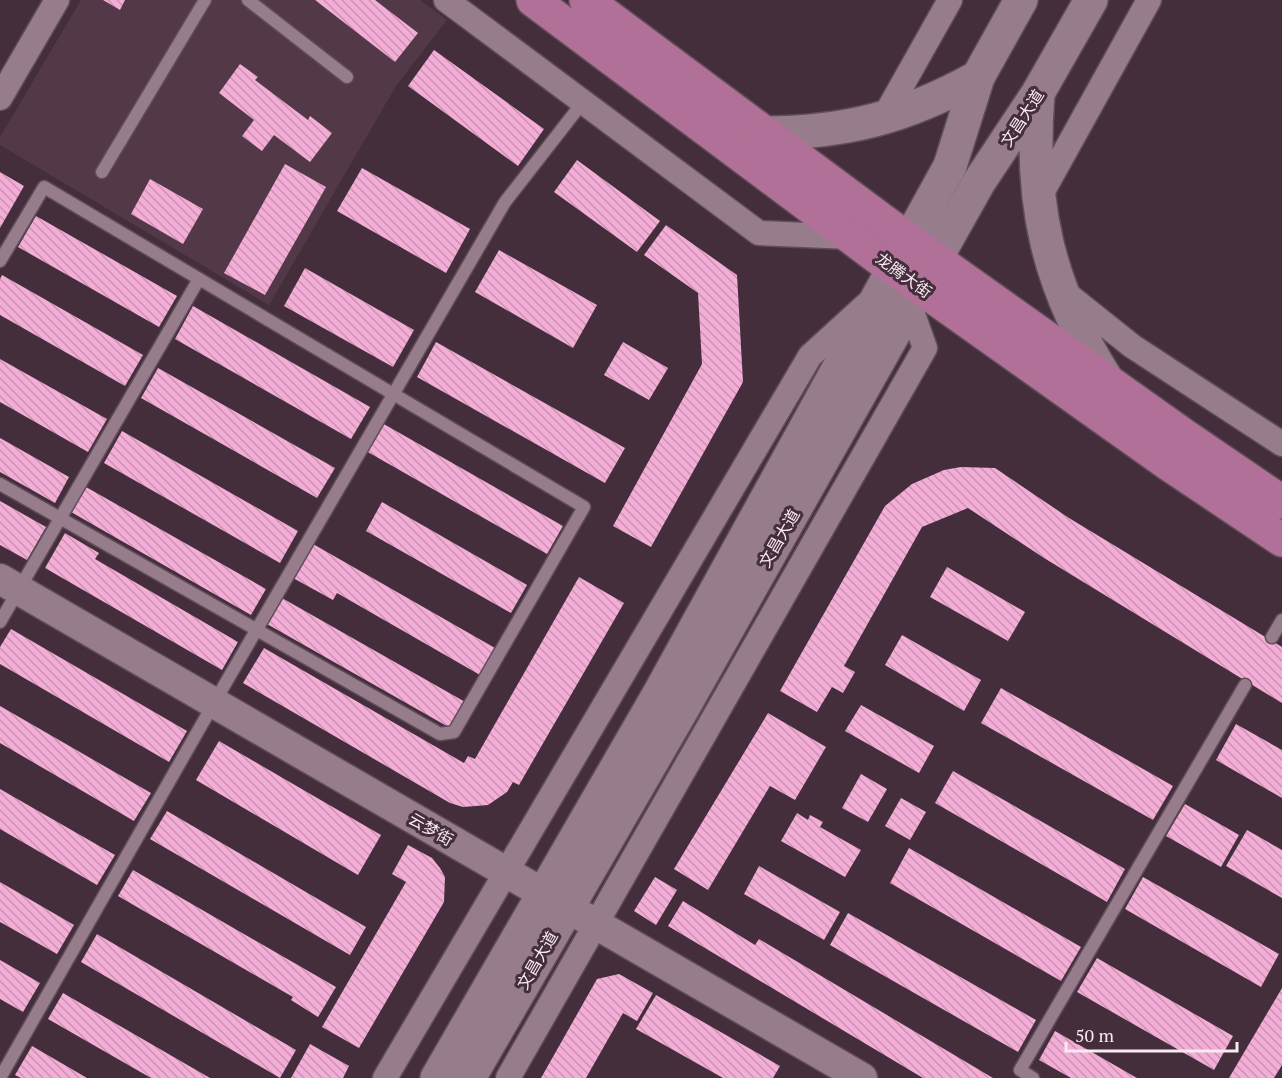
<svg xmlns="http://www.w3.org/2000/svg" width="1282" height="1078" viewBox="0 0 1282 1078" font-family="'PT Serif','Noto Sans SC',serif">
  <defs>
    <pattern id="building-back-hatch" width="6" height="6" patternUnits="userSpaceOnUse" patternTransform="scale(1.5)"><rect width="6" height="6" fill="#f4add7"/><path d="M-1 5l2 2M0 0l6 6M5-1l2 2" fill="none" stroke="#ca93b4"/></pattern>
  </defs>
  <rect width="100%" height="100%" fill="#442e3b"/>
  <path fill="#533848" d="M81 0H420L447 20 396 86 269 305 0 145V137Z"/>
  <g fill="url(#building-back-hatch)">
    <path d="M103 0H125L120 10Z"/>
    <path d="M315 0H375L418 33 395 62Z"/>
    <path d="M434 50 544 129 518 166 408 86Z"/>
    <path d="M240 64 258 77 255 80 308 120 310 116 332 133 310 162 274 135 262 151 242 136 254 120 219 93Z"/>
    <path d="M577 160 660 221 637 252 554 192Z"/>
    <path d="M285 164 326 187 265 295 224 273Z"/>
    <path d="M362 168 470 229 446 273 337 211Z"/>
    <path d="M0 172 24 186 0 228Z"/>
    <path d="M150 179 203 209 183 244 131 214Z"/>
    <path d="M36 216 177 296 159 327 18 247Z"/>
    <path d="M666 225 737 275 743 382 651 547 613 526 702 364 698 293 644 255Z"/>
    <path d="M499 250 597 305 573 348 475 292Z"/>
    <path d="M305 268 414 330 393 367 284 306Z"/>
    <path d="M2 275 143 355 125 386 0 315V279Z"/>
    <path d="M193 306 370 407 351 439 175 339Z"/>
    <path d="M436 342 625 448 605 483 417 377Z"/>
    <path d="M623 342 668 368 649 400 604 375Z"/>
    <path d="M0 359 107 419 88 452 0 402Z"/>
    <path d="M158 368 335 468 317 498 141 398Z"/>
    <path d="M382 423 563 526 547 554 366 451Z"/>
    <path d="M122 431 298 531 280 563 104 463Z"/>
    <path d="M0 438 69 477 55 503 0 472Z"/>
    <path d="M961 467 995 468 1069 518 1282 647V703L1044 558 968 508 922 527 844 666 855 672 843 693 832 687 817 712 780 691 885 506 912 484 944 470Z"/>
    <path d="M86 487 266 589 251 615 71 512Z"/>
    <path d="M0 501 46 527 27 560 0 545Z"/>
    <path d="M382 502 527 585 511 613 366 531Z"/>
    <path d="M65 533 99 553 95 559 238 642 222 670 45 568Z"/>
    <path d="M313 544 495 648 480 675 337 593 333 600 293 578Z"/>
    <path d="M947 567 1025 612 1008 641 930 597Z"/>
    <path d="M579 577 624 603 519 785 513 782 507 792 488 805 463 807 450 803 243 683 264 648 464 763 468 756 475 759Z"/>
    <path d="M282 598 467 703 452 729 267 624Z"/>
    <path d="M11 629 187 731 169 762 0 664V647Z"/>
    <path d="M902 635 981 680 964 711 885 665Z"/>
    <path d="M1001 688 1173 786 1153 820 981 723Z"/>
    <path d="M861 705 934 746 919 773 845 731Z"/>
    <path d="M0 706 151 793 134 821 0 743Z"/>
    <path d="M768 713 826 747 795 800 770 786 708 890 674 869Z"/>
    <path d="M1236 724 1282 750V798L1216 760Z"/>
    <path d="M219 741 381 835 358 875 196 780Z"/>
    <path d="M953 771 1125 869 1107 902 935 803Z"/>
    <path d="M861 774 887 789 868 822 842 808Z"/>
    <path d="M0 789 115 855 97 885 0 829Z"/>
    <path d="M901 798 926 812 910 840 885 826Z"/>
    <path d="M1185 804 1239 835 1221 867 1166 836Z"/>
    <path d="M167 811 366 927 350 955 150 839Z"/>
    <path d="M797 813 808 820 810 815 823 822 820 827 861 850 845 877 781 841Z"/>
    <path d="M1247 830 1282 850V898L1226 866Z"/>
    <path d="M408 845 432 858 440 868 445 877 444 902 359 1048 322 1027 406 882 392 874Z"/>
    <path d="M909 848 1081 947 1061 981 890 883Z"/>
    <path d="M759 866 840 912 824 940 744 894Z"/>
    <path d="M133 870 336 987 318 1017 291 1000 293 997 118 896Z"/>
    <path d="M655 877 677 890 656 925 634 911Z"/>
    <path d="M1143 877 1279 954 1261 987 1125 909Z"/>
    <path d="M0 882 74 925 57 954 0 922Z"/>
    <path d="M683 901 755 945 759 939 993 1078H923L668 926Z"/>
    <path d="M848 913 1036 1020 1018 1052 830 945Z"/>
    <path d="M97 934 296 1050 280 1078 81 962Z"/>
    <path d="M1097 958 1233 1036 1214 1070 1077 992Z"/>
    <path d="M0 960 40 983 23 1012 0 999Z"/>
    <path d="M619 974 653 993 637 1021 623 1013 586 1078H541L597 979Z"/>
    <path d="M1282 988V1065L1274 1078H1229Z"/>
    <path d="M63 993 210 1078H151L48 1019Z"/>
    <path d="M656 995 780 1066 773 1078H723L636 1029Z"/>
    <path d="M1055 1031 1137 1078H1071L1039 1060Z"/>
    <path d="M310 1044 349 1066 343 1078H291Z"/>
    <path d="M32 1046 87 1078H21L15 1075Z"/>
  </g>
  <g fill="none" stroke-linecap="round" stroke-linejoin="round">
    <g stroke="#604d58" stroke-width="15">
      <g id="service">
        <path d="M248 0 347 77"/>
        <path d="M102 172 205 0"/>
        <path d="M0 261 44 187 584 507 454 732 440 734 0 484"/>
        <path d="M0 622 199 279"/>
        <path d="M1272 637 1282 620"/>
        <path d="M0 1078 214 703 505 202 583 102"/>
        <path d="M1033 1078 1020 1070 1245 685"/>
      </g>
    </g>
    <g stroke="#604d58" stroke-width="27">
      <g id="minor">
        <path d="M446 0 759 233 850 237"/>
        <path d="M0 98 57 0"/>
        <path d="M883 119 950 0"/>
        <path d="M1038 200 1149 0"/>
        <path d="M1063 291 1132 346 1282 444"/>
        <path d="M385 1078 810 356 867 304"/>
        <path d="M508 1078 925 348 910 306"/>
      </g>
    </g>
    <g stroke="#604d58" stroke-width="33">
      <path id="tertiary" d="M0 579 862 1078"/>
    </g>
    <g stroke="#604d58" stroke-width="36">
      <g id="secondary">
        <path d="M1038 94C1029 203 1048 287 1107 380"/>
        <path d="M763 133C846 133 906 117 978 77"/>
        <path d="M437 1078 659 694 950 166 978 77 1021 0"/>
        <path d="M469 1078 683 708 979 182 1038 93 1091 0"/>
      </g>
    </g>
    <g stroke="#604d58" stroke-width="36">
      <g id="trunk">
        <path d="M533 0 881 260 1167 463 1282 540"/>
        <path d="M586 0 909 240 1185 436 1282 502"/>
      </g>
    </g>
    <use href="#service" stroke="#977d8c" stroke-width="12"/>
    <use href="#minor" stroke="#977d8c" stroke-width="24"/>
    <use href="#tertiary" stroke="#977d8c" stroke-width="30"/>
    <use href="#secondary" stroke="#977d8c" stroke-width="33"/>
    <use href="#trunk" stroke="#b07097" stroke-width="33"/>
  </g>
  <g text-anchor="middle" stroke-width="6" stroke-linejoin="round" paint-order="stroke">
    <g font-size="16" fill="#f9eaf2" stroke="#442e3b">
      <text transform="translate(1022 118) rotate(-57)" y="6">文昌大道</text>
      <text transform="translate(904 275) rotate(36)" y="6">龙腾大街</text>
      <text transform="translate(779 538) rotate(-60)" y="6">文昌大道</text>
      <text transform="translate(431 829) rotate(30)" y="6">云梦街</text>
      <text transform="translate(537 960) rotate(-60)" y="6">文昌大道</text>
    </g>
  </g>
  <path d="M1066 1042v9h171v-9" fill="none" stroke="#f9eaf2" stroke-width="3"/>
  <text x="1075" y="1042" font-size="18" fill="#f9eaf2" stroke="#442e3b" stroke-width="4.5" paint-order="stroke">50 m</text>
</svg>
